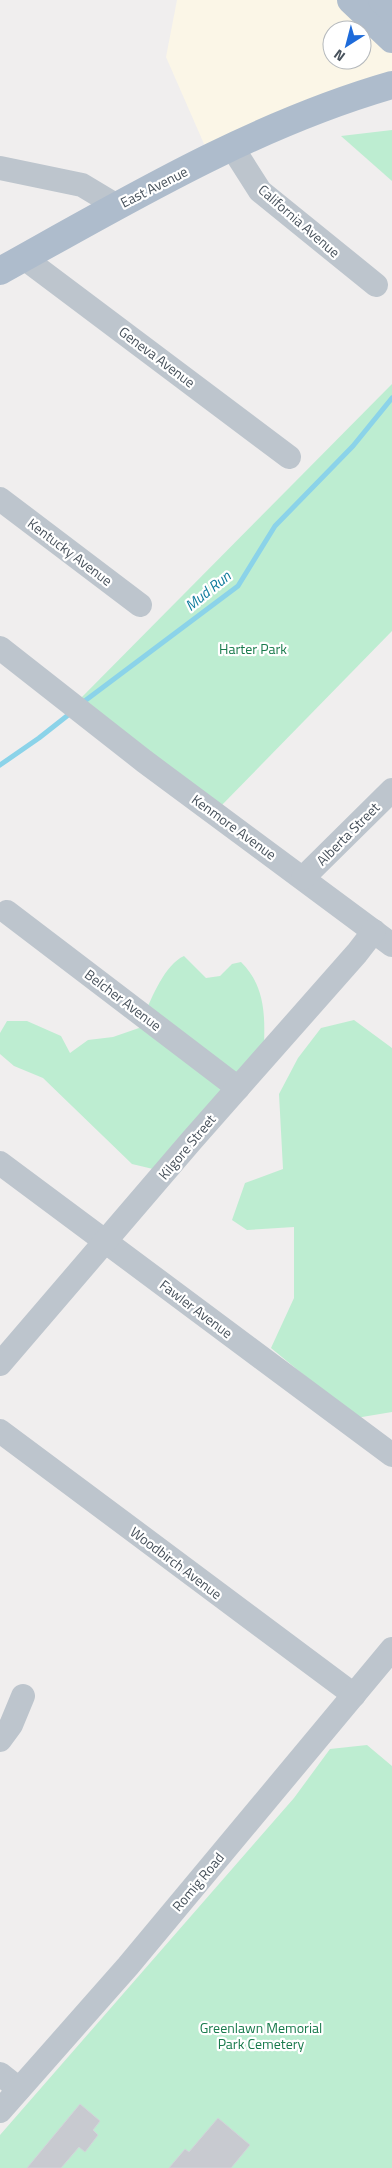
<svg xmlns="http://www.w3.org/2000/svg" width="392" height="2168" viewBox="0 0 392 2168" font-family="'Titillium Web',sans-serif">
  <rect width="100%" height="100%" fill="#f0eeee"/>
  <path fill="#fbf6e7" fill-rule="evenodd" d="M177 0H341L392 47V79L208 153 166 57ZM332 30H362V60H332Z"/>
  <g fill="#bdedd1">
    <path d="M392 130V181L341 136Z"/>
    <path d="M392 384V631L218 809 78 701Z"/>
    <path d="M184 956 206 978 220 976 232 964 241 962C265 986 265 1014 264 1046L153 1169 132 1164 43 1078 14 1066 0 1054V1033L7 1021H27L61 1036 70 1053 88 1040 113 1037 139 1028C148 1007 162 966 184 956Z"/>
    <path d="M354 1020 392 1048V1412L356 1418 271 1348 294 1298V1227L247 1230 232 1220 245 1183 283 1169 279 1094 298 1058 321 1028Z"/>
    <path d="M367 1745 392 1766V2168H0V2135L294 1798 330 1749Z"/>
  </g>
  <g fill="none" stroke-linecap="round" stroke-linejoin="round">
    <g stroke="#8bd3e9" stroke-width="5">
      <path d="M82 703 238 586 275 526 353 446 392 398"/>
      <path d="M0 765 39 738 72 712"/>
    </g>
  </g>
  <g fill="#c8cad0" stroke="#d2d4d9">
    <path d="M80 2104 100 2121 93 2130 98 2135 85 2152 79 2147 61 2168H27Z"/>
    <path d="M218 2118 250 2145 231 2168H169L185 2149 189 2152Z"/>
  </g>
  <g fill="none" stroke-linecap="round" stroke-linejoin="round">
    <g stroke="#bdc5cd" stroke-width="24">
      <path d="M232 147 260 191 376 285"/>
      <path d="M0 168 82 185 117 206"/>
      <path d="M24 258 289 457"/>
      <path d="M0 499 140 605"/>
      <path d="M0 648 144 761 392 945"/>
      <path d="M303 878 392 790"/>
      <path d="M7 912 238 1088"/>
      <path d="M0 1163 392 1455"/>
      <path d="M0 1364 192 1140 357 953 374 931"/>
      <path d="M0 1431 354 1695"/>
      <path d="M0 1740 11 1725 23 1696"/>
      <path d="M0 2074 19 2089"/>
      <path d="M0 2111 128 1966 392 1649"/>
    </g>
    <g stroke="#aebccc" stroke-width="28">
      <path d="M351 0 392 39"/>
      <path d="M382 0 392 9"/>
      <path d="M0 271C126 201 253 125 392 85"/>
    </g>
  </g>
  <g text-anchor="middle" stroke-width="4.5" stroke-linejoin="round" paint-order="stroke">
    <g font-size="14" fill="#47515b" stroke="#fff">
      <text transform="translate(154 187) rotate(-27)" y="5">East Avenue</text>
      <text transform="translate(299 221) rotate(41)" y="5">California Avenue</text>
      <text transform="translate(157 357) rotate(37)" y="5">Geneva Avenue</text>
      <text transform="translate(70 552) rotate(37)" y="5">Kentucky Avenue</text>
      <text transform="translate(234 827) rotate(36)" y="5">Kenmore Avenue</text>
      <text transform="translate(348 834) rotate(-45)" y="5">Alberta Street</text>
      <text transform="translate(123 1000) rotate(37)" y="5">Belcher Avenue</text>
      <text transform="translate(187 1147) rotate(-50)" y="5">Kilgore Street</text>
      <text transform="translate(196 1309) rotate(37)" y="5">Fawler Avenue</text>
      <text transform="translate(176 1563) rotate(37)" y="5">Woodbirch Avenue</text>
      <text transform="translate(198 1882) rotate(-50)" y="5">Romig Road</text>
    </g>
    <g font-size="14" fill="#197a4c" stroke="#fff">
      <text x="253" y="654">Harter Park</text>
      <text x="261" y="2033">Greenlawn Memorial<tspan x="261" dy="16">Park Cemetery</tspan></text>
    </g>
    <g font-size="15" font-style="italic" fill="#107b9d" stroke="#fff">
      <text transform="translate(208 591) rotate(-39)" y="5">Mud Run</text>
    </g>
  </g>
  <g transform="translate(347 45) rotate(216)"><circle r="24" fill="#ffffff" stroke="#b5b9bd"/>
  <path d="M0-4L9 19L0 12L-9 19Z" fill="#1e6bda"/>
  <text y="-8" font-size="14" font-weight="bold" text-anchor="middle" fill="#47515b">N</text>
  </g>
</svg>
